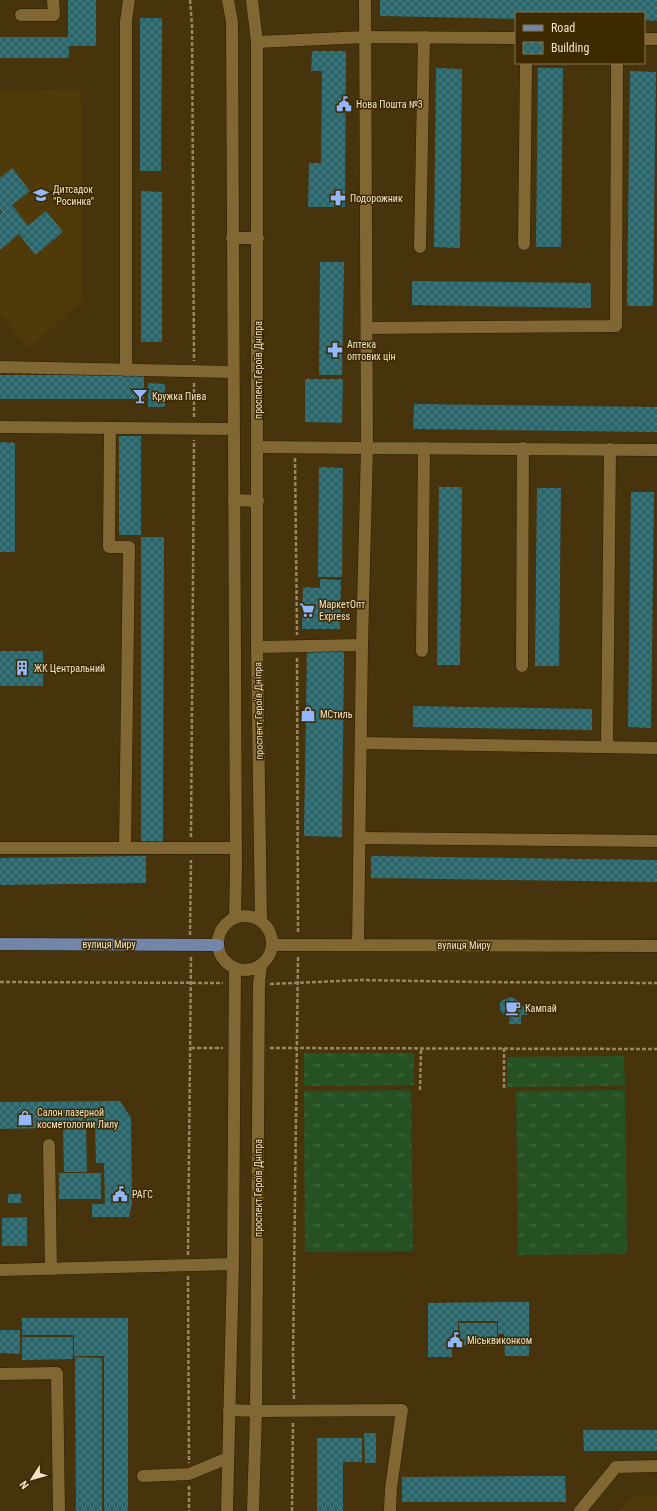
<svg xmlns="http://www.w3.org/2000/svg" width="657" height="1511" viewBox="0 0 657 1511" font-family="'Roboto Condensed',sans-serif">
  <defs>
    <pattern id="grass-tufts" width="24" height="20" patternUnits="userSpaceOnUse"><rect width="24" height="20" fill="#265223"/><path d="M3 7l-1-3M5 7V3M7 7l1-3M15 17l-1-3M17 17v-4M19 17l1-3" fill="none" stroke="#466b42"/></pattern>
    <pattern id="building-cross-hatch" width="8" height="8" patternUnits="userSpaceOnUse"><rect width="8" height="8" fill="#2a666b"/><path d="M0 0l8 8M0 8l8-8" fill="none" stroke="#497c7f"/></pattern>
  </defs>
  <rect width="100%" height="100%" fill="#47340c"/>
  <g fill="#503a09">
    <path d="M81 89 82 300 29 349 0 314V91Z"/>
    <path d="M635 1495H657V1511H617Z"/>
  </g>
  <g fill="url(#grass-tufts)">
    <path d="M304 1053H414V1085L304 1086Z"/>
    <path d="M624 1056 625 1086 507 1087V1057Z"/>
    <path d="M411 1090 413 1251 305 1252 304 1091Z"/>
    <path d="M625 1090 627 1254 518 1255 516 1091Z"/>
  </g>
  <g fill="url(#building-cross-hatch)">
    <path d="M68 0H96V46H69V58H0V37H68Z"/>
    <path d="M380 0H657V21L644 20V13H516V19L380 16Z"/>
    <path d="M140 18H162L161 171H140Z"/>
    <path d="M312 51H346L345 207H308L309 163H321L322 71H311Z"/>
    <path d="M436 68 462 69 460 248 434 247Z"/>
    <path d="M538 68H563L561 247H536Z"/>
    <path d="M630 71 656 72 653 306H627Z"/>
    <path d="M12 168 30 191 12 205 28 226 46 211 63 232 35 255 19 234 0 250V214L2 212 0 209V178Z"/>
    <path d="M141 191 162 192V342H141Z"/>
    <path d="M320 262H344L342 375H319Z"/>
    <path d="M412 281 591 283V308L412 305Z"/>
    <rect x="0" y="375" width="144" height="24"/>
    <path d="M305 379H343L342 423 305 422Z"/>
    <path d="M148 383 165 384V407H148Z"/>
    <path d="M414 404 657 407V432L413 429Z"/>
    <rect x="119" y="436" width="22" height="99"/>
    <path d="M0 442 15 443V552H0Z"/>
    <path d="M319 467 343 468 342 577H318Z"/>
    <path d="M439 487H462L460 665H437Z"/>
    <path d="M537 488H561L559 666H535Z"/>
    <path d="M631 492H654L651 728 628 727Z"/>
    <path d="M141 537H164L163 842 141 841Z"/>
    <path d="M320 579 341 580 340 629H302L303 587 320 588Z"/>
    <path d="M307 650H344L342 837 304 836Z"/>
    <rect x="0" y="651" width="43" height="35"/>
    <path d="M413 706 592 709V730L413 727Z"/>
    <path d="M146 856V883L0 885V858Z"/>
    <path d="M371 856 657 860V882L371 878Z"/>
    <path d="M511 997 517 1000 519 1006H528L527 1015H521V1024H509L510 1017 504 1015 500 1010V1003L503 1000Z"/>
    <path d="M120 1101 131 1118 132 1203 129 1217H92V1204H105L104 1163H96L95 1127 0 1129V1102Z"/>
    <path d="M86 1128 87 1172H64L63 1129Z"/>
    <rect x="59" y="1173" width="42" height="26"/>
    <rect x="8" y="1194" width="13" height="9"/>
    <path d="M27 1217V1246H2V1218Z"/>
    <path d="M504 1302H529V1356H505L504 1334H498V1321H458V1333H452V1357H428V1303Z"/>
    <path d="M22 1318H128V1511H104V1356H74V1335H22Z"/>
    <path d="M459 1323H497V1346L459 1345Z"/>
    <path d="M0 1330H20V1354L0 1353Z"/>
    <path d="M22 1337H73V1359L22 1360Z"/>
    <path d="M75 1357 102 1358V1511H76Z"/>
    <path d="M583 1430H657V1451H584Z"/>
    <path d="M364 1433H376V1463H365Z"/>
    <path d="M317 1438H362V1462H343V1511H317Z"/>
    <path d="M565 1476 566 1502H402V1477Z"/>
  </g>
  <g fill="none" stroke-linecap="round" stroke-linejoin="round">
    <g stroke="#2a1d02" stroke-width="13">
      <g id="minor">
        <path d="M228 0 232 22 236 867 235 918"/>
        <path d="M252 0 257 42V647L261 921"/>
        <path d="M365 0 367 448 657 450"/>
        <path d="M21 15H54L53 0"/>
        <path d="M644 39H657"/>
        <path d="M257 42 365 37 516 38"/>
        <path d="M232 238H258"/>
        <path d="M524 244 526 63"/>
        <path d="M420 247 424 37"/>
        <path d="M367 328 616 326 617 63"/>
        <path d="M0 367 233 372"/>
        <path d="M126 370V21L129 0"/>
        <path d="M0 427 233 429"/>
        <path d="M110 428 109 547H129L125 848"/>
        <path d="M258 447 367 448 362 645"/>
        <path d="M234 500 258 501"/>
        <path d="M257 647 362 645 358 945"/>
        <path d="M422 651 424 448"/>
        <path d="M522 666 523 448"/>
        <path d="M361 743 657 748"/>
        <path d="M607 746 610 449"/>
        <path d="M360 838 657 841"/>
        <path d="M0 848H236"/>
        <circle cx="245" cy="943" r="27"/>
        <path d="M272 945 657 946"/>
        <path d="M49 1145 51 1269"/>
        <path d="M0 1270 233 1264"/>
        <path d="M0 1374 57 1373 59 1511"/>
        <path d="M229 1410 256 1411 402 1410 391 1488 390 1511"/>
        <path d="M143 1476 189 1474 228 1458"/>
        <path d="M227 1511 233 1264 235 968"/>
        <path d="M253 1511 256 1411 259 984 261 965"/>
        <path d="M580 1511 616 1467 657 1466"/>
      </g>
    </g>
    <g stroke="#2a1d02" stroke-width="13">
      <path id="major" d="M0 944 218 945"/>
    </g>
    <g stroke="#978765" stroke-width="2.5" stroke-dasharray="4 2" stroke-linecap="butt">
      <path d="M190 0 192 25 194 361"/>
      <path d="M194 417V382"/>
      <path d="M295 458 297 635"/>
      <path d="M297 658 298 933"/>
      <path d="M191 837 194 440"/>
      <path d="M190 935 191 860"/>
      <path d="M0 982 223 983"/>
      <path d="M270 984 361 980 476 982 657 983"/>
      <path d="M191 1048H223"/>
      <path d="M270 1048 657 1049"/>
      <path d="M504 1048V1089"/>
      <path d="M420 1090 421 1048"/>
      <path d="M188 1255 191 956"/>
      <path d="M188 1276 189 1463"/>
      <path d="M294 1399 293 1358 298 956"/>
      <path d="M189 1486V1511"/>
      <path d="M292 1511 293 1422"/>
    </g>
    <use href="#minor" stroke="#816734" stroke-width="12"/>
    <use href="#major" stroke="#7286aa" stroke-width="12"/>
  </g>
  <defs>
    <g id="civic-bare" transform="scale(1.2)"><path d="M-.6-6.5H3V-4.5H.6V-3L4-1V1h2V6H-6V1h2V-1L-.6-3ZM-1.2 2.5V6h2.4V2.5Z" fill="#92b7fd" stroke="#3d2a00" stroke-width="2.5" paint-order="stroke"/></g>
    <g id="school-bare" transform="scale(1.2)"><path d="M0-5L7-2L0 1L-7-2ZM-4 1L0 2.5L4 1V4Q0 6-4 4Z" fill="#92b7fd" stroke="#3d2a00" stroke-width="2.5" paint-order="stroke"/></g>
    <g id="pharmacy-bare" transform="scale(1.2)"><path d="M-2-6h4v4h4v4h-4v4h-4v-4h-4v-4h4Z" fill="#92b7fd" stroke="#3d2a00" stroke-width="2.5" paint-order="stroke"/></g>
    <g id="bar-bare" transform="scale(1.2)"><path d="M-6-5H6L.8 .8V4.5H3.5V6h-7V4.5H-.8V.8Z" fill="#92b7fd" stroke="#3d2a00" stroke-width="2.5" paint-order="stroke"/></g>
    <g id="supermarket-bare" transform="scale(1.2)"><path d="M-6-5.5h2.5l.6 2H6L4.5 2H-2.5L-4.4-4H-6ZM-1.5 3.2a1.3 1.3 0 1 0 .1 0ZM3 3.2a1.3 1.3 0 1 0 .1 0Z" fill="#92b7fd" stroke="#3d2a00" stroke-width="2.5" paint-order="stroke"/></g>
    <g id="building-bare" transform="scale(1.2)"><path d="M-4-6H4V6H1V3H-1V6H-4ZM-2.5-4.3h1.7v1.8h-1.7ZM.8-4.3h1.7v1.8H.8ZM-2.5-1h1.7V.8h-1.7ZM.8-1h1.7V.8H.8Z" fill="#92b7fd" stroke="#3d2a00" stroke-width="2.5" paint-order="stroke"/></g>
    <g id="shop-bare" transform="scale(1.2)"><path d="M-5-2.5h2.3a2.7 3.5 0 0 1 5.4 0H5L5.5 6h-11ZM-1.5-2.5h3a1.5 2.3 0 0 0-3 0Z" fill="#92b7fd" stroke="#3d2a00" stroke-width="2.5" paint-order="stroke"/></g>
    <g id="cafe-bare" transform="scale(1.2)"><path d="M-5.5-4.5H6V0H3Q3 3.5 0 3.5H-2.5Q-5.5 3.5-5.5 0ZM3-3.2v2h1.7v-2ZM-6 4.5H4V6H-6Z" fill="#92b7fd" stroke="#3d2a00" stroke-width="2.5" paint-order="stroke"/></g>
  </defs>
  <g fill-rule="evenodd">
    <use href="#civic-bare" x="344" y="104"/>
    <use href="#school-bare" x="41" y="195"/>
    <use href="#pharmacy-bare" x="338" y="198"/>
    <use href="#pharmacy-bare" x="335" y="350"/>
    <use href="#bar-bare" x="140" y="396"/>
    <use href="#supermarket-bare" x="307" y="610"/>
    <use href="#building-bare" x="22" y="668"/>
    <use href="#shop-bare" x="308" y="714"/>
    <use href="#cafe-bare" x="513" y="1008"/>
    <use href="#shop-bare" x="25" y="1118"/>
    <use href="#civic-bare" x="120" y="1194"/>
    <use href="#civic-bare" x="455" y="1340"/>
  </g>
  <g text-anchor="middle" stroke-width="3" stroke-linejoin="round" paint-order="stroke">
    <g font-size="10" fill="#f1e3c9" stroke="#3d2a00" text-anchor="start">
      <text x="356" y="108">Нова Пошта №3</text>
      <text x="53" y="193">Дитсадок<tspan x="53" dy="12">"Росинка"</tspan></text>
      <text x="350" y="202">Подорожник</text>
      <text x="347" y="348">Аптека<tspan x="347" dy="12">оптових цін</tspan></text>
      <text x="152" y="400">Кружка Пива</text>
      <text x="319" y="608">МаркетОпт<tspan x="319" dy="12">Express</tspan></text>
      <text x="34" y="672">ЖК Центральний</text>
      <text x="320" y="718">МСтиль</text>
      <text x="525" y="1012">Кампай</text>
      <text x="37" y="1116">Салон лазерной<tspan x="37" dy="12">косметологии Лилу</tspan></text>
      <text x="132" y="1198">РАГС</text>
      <text x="467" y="1344">Міськвиконком</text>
    </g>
    <g font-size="10" fill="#f1e3c9" stroke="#3d2a00">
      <text transform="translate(258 370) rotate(-90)" y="4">проспект Героїв Дніпра</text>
      <text transform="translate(258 711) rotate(-91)" y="4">проспект Героїв Дніпра</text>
      <text x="109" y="948">вулиця Миру</text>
      <text x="464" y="949">вулиця Миру</text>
      <text transform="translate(258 1188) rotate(-90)" y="4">проспект Героїв Дніпра</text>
    </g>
  </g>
  <rect x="515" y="12" width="130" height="52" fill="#3d2a00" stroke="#857450"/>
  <rect x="523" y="25" width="20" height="6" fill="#7286aa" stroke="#857450"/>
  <text x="551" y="32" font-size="12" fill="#f1e3c9">Road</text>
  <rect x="523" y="42" width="20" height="12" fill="url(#building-cross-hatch)" stroke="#857450"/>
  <text x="551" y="52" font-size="12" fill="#f1e3c9">Building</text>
  <g transform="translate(32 1479) rotate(233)" stroke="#3d2a00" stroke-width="3" paint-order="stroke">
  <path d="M0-3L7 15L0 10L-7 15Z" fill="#f1e3c9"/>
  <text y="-6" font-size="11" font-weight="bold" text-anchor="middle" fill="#f1e3c9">N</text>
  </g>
</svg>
